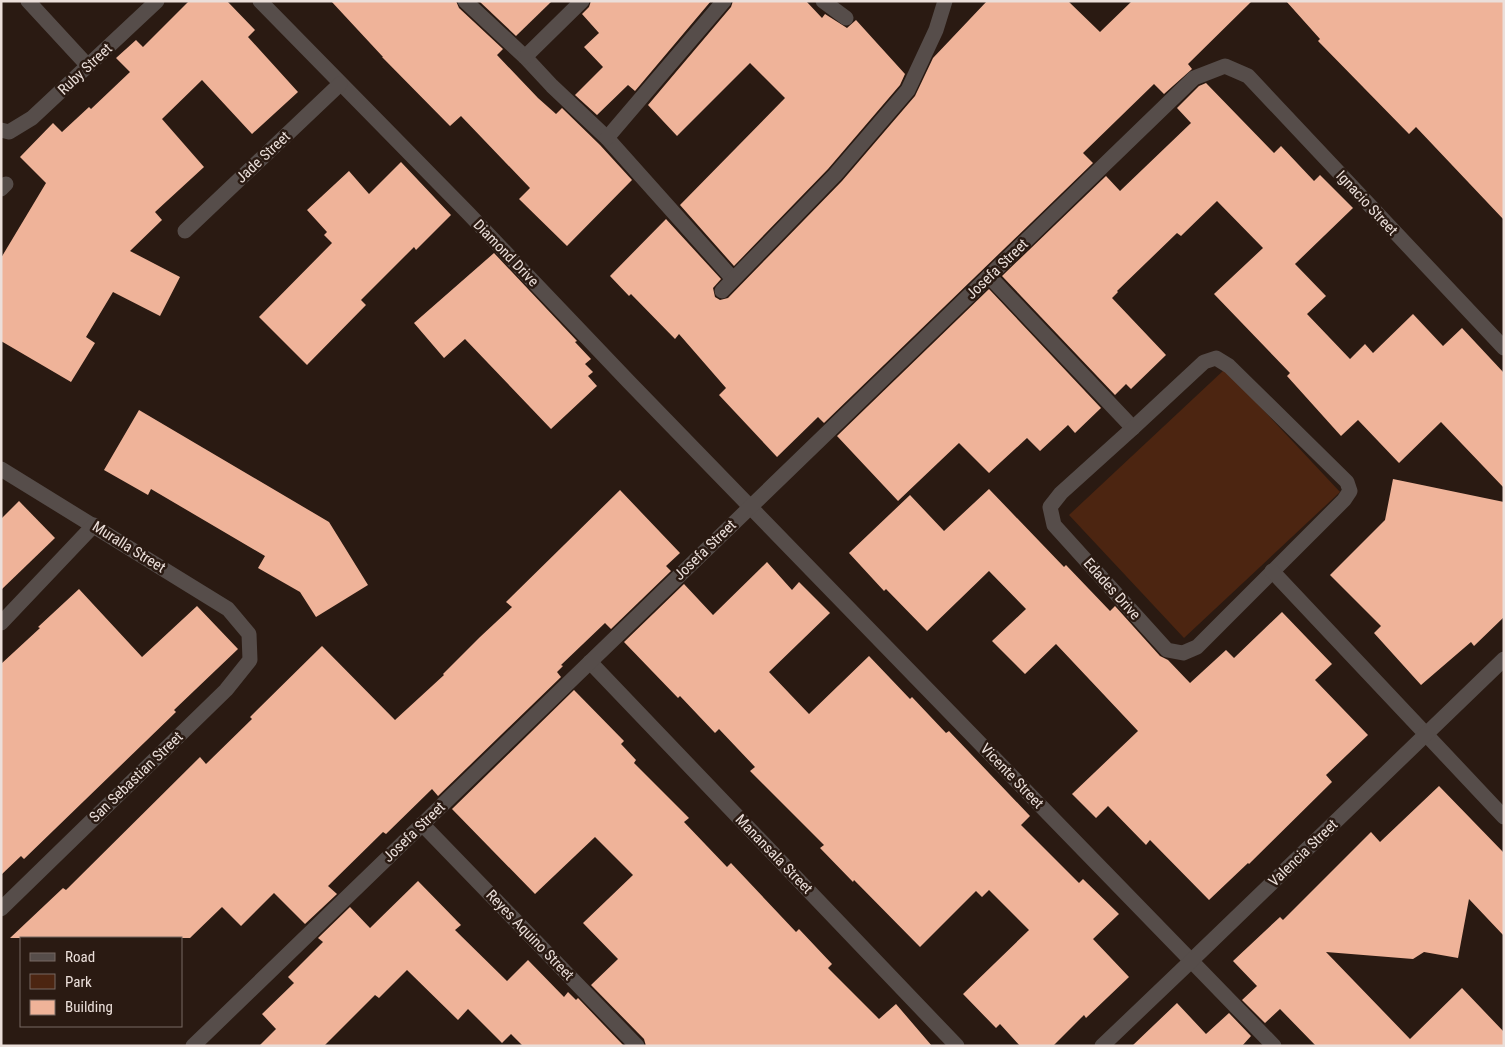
<svg xmlns="http://www.w3.org/2000/svg" width="1505" height="1047" viewBox="0 0 1505 1047" font-family="'Roboto Condensed',sans-serif">
  <rect width="100%" height="100%" fill="#2a1a12"/>
  <path fill="#4c2511" d="M1225 369 1340 492 1184 638 1069 515Z"/>
  <g fill="#efb399">
    <path d="M189 1H227L255 30 248 37 298 92 252 134 202 80 162 119 204 167 155 212 162 220 130 251 180 277 160 316 113 292 86 337 95 343 71 382 1 341V258L46 183 20 157 53 123 62 132 89 107 91 109 130 72 116 58 136 40 143 47Z"/>
    <path d="M331 1H456L459 8 503 49 497 55 538 98 556 114 562 108 600 145 632 180 567 246 519 199 530 188 461 116 450 126 382 57H383Z"/>
    <path d="M479 1H552L516 36Z"/>
    <path d="M591 1H711L635 91 628 85 597 115 575 95 603 67 584 47 599 33 582 14 589 7Z"/>
    <path d="M733 1H806L822 18 825 14 847 28 856 20 905 74 900 85 828 169 734 266 680 205 785 98 750 63 677 136 648 105 731 7Z"/>
    <path d="M987 1H1068L1100 32 1132 1H1252L1188 64 1192 69 1164 94 1154 84 1083 153 1093 163 824 423 818 417 777 457 719 395 726 388 679 334 675 339 631 294 629 296 610 276 666 219 721 279 713 288 715 297 720 300 728 298 842 181 915 96 933 58Z"/>
    <path d="M1286 1H1504V220L1416 127 1409 134 1318 41 1320 39Z"/>
    <path d="M1206 83 1274 153 1281 146 1314 181 1320 175 1353 208 1295 264 1326 296 1307 314 1350 359 1365 344 1373 353 1413 314 1443 346 1462 328 1504 373V488L1441 422 1399 463 1358 420 1341 436 1287 376 1290 373 1214 294 1263 248 1217 201 1181 236 1177 233 1117 291 1118 292 1112 298 1166 355 1131 389 1126 384 1115 395 1002 276 1106 176 1120 191 1191 123 1177 108 1199 86Z"/>
    <path d="M401 162 451 215 416 250 414 247 361 300 366 305 307 365 259 317 332 243 324 235 327 232 307 210 349 171 369 194Z"/>
    <path d="M494 253 577 341 575 342 591 359 585 364 593 372 588 376 597 386 551 429 465 339 444 358 414 323Z"/>
    <path d="M989 289 1101 408 1075 433 1068 425 1040 451 1027 438 989 473 959 443 898 501 837 436Z"/>
    <path d="M139 410 329 522 368 585 316 617 300 592 258 568 265 556 151 489 148 495 104 470Z"/>
    <path d="M1393 479 1504 502V617L1474 646 1471 642 1421 685 1374 633 1381 626 1330 575 1385 520Z"/>
    <path d="M989 489 1064 567 1066 565 1110 611 1115 606 1160 656 1168 660 1190 683 1226 650 1234 658 1282 612 1332 664 1315 680 1368 735 1326 775 1332 782 1249 864 1248 863 1209 900 1150 840 1146 845 1108 806 1096 818 1072 794 1138 731 1056 644 1025 674 992 641 1026 609 989 571 927 631 886 589 884 591 849 553 910 495 944 531Z"/>
    <path d="M620 490 680 553 666 566 671 571 611 629 605 623 561 665 563 666 557 672 561 677 438 796 432 789 386 834 383 832 328 886 337 894 305 924 274 893 241 926 222 907 190 938H10L63 888 66 890 200 757 206 764 252 719 250 717 322 646 395 720 444 675 443 674 480 637 512 607 506 602Z"/>
    <path d="M19 501 55 538 1 590V519Z"/>
    <path d="M767 562 792 590 799 582 830 613 769 672 809 714 869 656 910 699 912 697 946 733 949 731 1030 816 1021 825 1079 883 1083 879 1119 914 1093 939 1129 977 1086 1018 1084 1015 1053 1046H1020L1000 1024 996 1028 963 994 1029 930 989 890 982 897 976 891 920 947 854 880 853 882 820 848 824 845 750 771 755 767 719 729 715 733 680 696 678 698 624 642 684 584 713 615Z"/>
    <path d="M79 589 142 657 197 606 238 649 174 710 176 712 24 859 21 856 1 875V664L40 628 38 627Z"/>
    <path d="M574 690 624 741 621 744 636 760 634 763 689 818 684 822 727 867 731 863 796 932 799 929 832 964 828 968 879 1019 896 1004 932 1046H646L644 1039 591 985 618 959 583 923 633 875 595 837 535 894 452 809Z"/>
    <path d="M1439 786 1504 853V936L1469 899 1458 958 1424 952 1413 959 1326 952 1410 1039 1462 988 1504 1032V1046H1316L1280 1009 1265 1023 1242 1000 1257 986 1233 961 1280 917 1283 920 1371 832 1380 842Z"/>
    <path d="M418 881 461 925 455 930 507 981 528 960 564 997 568 992 576 1000 578 998 624 1046H523L511 1034 502 1043 468 1009 458 1020 407 970 379 998 375 995 324 1046H259L276 1029 262 1014 294 983 288 977 323 942 318 938 350 907 370 928Z"/>
    <path d="M1177 1003 1206 1034 1229 1013 1251 1036 1242 1046H1132Z"/>
  </g>
  <g fill="none" stroke-linecap="round" stroke-linejoin="round">
    <g stroke="#564d4a" stroke-width="15">
      <path d="M28 1 88 66"/>
      <path d="M260 1 468 213 629 382 1274 1046"/>
      <path d="M465 1 525 57 552 86 607 138 733 279"/>
      <path d="M823 1 846 18"/>
      <path d="M525 57 582 1"/>
      <path d="M1 130 9 132 32 118 157 1"/>
      <path d="M607 138 724 1"/>
      <path d="M1 189 6 184"/>
      <path d="M185 231 340 84"/>
      <path d="M989 276 1133 428"/>
      <path d="M722 291 835 175 908 90 936 30 945 1"/>
      <path d="M1216 358 1229 366 1347 482 1350 491 1344 500 1197 647 1183 653 1167 650 1054 525 1050 507 1061 493 1133 428 1204 362Z"/>
      <path d="M1 469 228 609 249 634 250 660 226 690 1 909"/>
      <path d="M1272 571 1504 817"/>
      <path d="M1 623 94 525"/>
      <path d="M590 662 957 1046"/>
      <path d="M422 824 637 1046"/>
      <path d="M193 1046 1194 78 1225 66 1248 76 1504 348"/>
      <path d="M1102 1046 1191 961 1504 659"/>
    </g>
  </g>
  <g text-anchor="middle" stroke-width="5" stroke-linejoin="round" paint-order="stroke">
    <g font-size="15" fill="#ebdfda" stroke="#2a1a12">
      <text transform="translate(85 69) rotate(-43)" y="5">Ruby Street</text>
      <text transform="translate(263 157) rotate(-43)" y="5">Jade Street</text>
      <text transform="translate(1367 203) rotate(47)" y="5">Ignacio Street</text>
      <text transform="translate(506 253) rotate(46)" y="5">Diamond Drive</text>
      <text transform="translate(997 269) rotate(-44)" y="5">Josefa Street</text>
      <text transform="translate(129 547) rotate(32)" y="5">Muralla Street</text>
      <text transform="translate(705 550) rotate(-44)" y="5">Josefa Street</text>
      <text transform="translate(1112 589) rotate(48)" y="5">Edades Drive</text>
      <text transform="translate(1012 776) rotate(46)" y="5">Vicente Street</text>
      <text transform="translate(136 777) rotate(-44)" y="5">San Sebastian Street</text>
      <text transform="translate(414 832) rotate(-44)" y="5">Josefa Street</text>
      <text transform="translate(1303 853) rotate(-44)" y="5">Valencia Street</text>
      <text transform="translate(774 854) rotate(46)" y="5">Manansala Street</text>
      <text transform="translate(530 935) rotate(46)" y="5">Reyes Aquino Street</text>
    </g>
  </g>
  <rect width="1505" height="1047" fill="none" stroke="#ebdfda" stroke-width="5"/>
  <rect x="20" y="937" width="162" height="90" fill="#2a1a12" stroke="#776962"/>
  <rect x="30" y="953" width="25" height="8" fill="#564d4a" stroke="#776962"/>
  <text x="65" y="962" font-size="15" fill="#ebdfda">Road</text>
  <rect x="30" y="974" width="25" height="15" fill="#4c2511" stroke="#776962"/>
  <text x="65" y="987" font-size="15" fill="#ebdfda">Park</text>
  <rect x="30" y="1000" width="25" height="15" fill="#efb399" stroke="#776962"/>
  <text x="65" y="1012" font-size="15" fill="#ebdfda">Building</text>
</svg>
